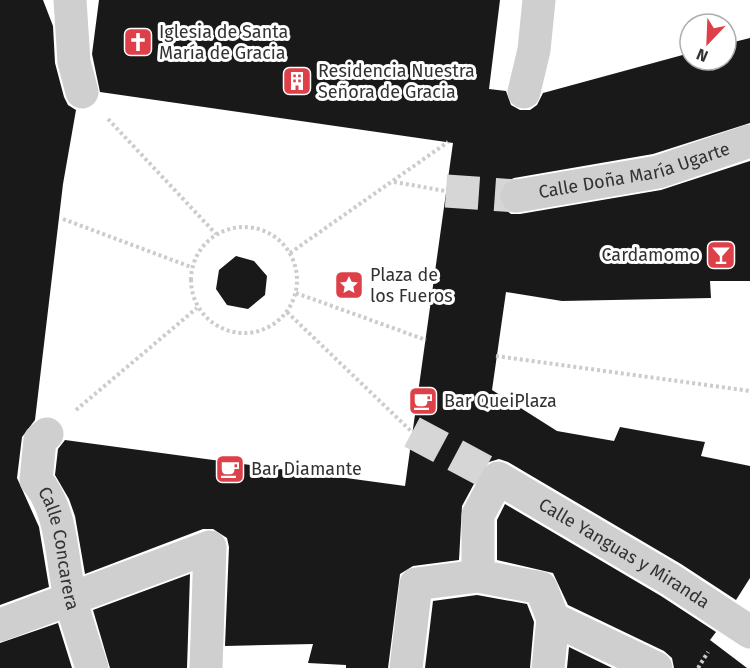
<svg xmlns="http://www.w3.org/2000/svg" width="750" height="668" font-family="'Fira Sans',sans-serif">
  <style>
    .building { fill: #191919 }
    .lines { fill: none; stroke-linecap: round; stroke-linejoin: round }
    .street-tunnel { stroke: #d6d6d6; stroke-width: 33; stroke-dasharray: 33 16; stroke-linecap: butt }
    .path { stroke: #ccc; stroke-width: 4; stroke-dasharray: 3 3; stroke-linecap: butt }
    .street { stroke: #cfcfcf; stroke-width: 33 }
    .labels { text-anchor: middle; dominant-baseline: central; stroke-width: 6; stroke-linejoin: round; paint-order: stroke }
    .poi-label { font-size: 18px; fill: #323232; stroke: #fff; text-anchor: start }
    .street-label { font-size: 18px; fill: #323232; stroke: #fff }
  </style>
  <rect width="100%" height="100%" fill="#fff"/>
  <path class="building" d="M0 0H43L53 26 55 63 64 97 68 105 76 110 63 184 35 420 22 437 17 478 39 527 49 587 0 605Z
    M99 0H500L489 89 506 91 511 105 520 110H530L537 105 543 93 690 53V60H726V44L750 38V123L653 154 514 178 505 182 499 190 498 199 503 208 511 214H520L661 190 750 161V281H710L711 298 562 301 506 292 492 390 557 431 614 441 620 427 686 439 705 442 701 456 750 466V578L736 600 681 564 508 462 499 459 489 462 482 469 462 506 459 560 413 566 400 574 388 668H346V665L308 663 313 644 225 646 229 547 227 538 213 529H203L85 574 75 516 69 499 55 475 58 449 65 440 405 486 453 143 100 92 92 54Z
    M236 256 254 261 267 276 265 295 248 309 227 305 216 289 219 270Z
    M505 504 661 596 716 632 710 640 747 668H674L672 658 664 651 568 605 553 573 497 560V520Z
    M190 574 187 668H110L93 610Z
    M477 595 527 604 534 622 530 668H425L433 601Z
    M58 623 72 668H0V643Z
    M569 647 612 668H567Z"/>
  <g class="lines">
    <path class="street-tunnel" d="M446 191 517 196
      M412 432 498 478"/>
    <path class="path" d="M108 119 216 234
      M394 182 446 191
      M63 219 191 267
      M191 280a53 53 0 1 1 106 0a53 53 0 1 1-106 0Z
      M290 253 448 142
      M296 293 426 340
      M287 312 412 432
      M496 356 750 391
      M76 410 197 308
      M698 668 708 652"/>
    <g class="street">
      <path d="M70 0 74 62 82 92"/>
      <path d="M524 92 534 50 539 0"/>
      <path id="s1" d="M517 196 658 172 750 141"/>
      <path id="s2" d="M47 434 40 440 36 480C64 511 61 563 71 601 77 623 85 646 92 668"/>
      <path id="s3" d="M478 576V515L498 478 671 580 750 632"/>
      <path d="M0 625 210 547 206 668"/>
      <path d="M406 668 416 584 478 576 541 588 553 619 656 668"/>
      <path d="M548 668 553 619"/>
    </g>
  </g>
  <defs>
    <g id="church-square" transform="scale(1.5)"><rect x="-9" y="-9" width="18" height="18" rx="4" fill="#dd4049" stroke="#fff"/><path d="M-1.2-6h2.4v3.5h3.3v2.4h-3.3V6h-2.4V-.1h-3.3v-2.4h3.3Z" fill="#fff"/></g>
    <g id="building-square" transform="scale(1.5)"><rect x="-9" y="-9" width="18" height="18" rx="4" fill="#dd4049" stroke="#fff"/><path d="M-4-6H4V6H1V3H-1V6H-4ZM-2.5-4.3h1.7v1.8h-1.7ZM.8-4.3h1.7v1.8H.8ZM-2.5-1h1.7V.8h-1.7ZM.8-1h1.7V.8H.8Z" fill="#fff"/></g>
    <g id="bar-square" transform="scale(1.5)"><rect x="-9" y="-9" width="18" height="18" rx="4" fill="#dd4049" stroke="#fff"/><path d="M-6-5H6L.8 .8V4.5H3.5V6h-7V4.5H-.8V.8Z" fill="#fff"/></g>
    <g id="sight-square" transform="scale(1.5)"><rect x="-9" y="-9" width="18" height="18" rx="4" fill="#dd4049" stroke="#fff"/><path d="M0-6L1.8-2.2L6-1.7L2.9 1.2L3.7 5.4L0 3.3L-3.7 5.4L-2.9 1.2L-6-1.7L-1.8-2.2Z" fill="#fff"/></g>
    <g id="cafe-square" transform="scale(1.5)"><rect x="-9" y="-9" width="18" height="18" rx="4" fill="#dd4049" stroke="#fff"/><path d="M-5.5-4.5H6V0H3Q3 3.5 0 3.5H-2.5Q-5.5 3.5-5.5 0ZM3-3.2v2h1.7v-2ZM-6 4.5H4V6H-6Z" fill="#fff"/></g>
  </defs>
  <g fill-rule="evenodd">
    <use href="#church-square" x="138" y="42"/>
    <use href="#building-square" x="297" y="81"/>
    <use href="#bar-square" x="721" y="255"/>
    <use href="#sight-square" x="349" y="285"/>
    <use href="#cafe-square" x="423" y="401"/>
    <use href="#cafe-square" x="230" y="469"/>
  </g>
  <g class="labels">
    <g class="poi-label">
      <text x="159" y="32">Iglesia de Santa<tspan x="159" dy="21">María de Gracia</tspan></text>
      <text x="318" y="71">Residencia Nuestra<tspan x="318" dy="21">Señora de Gracia</tspan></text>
      <text x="700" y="255" text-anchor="end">Cardamomo</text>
      <text x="370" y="275">Plaza de<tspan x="370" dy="21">los Fueros</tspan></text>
      <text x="444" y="401">Bar QueiPlaza</text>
      <text x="251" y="469">Bar Diamante</text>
    </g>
    <g class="street-label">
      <text stroke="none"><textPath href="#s1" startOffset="120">Calle Doña María Ugarte</textPath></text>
      <text stroke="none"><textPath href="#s2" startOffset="123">Calle Concarera</textPath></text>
      <text stroke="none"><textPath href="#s3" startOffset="250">Calle Yanguas y Miranda</textPath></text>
    </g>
  </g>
  <g transform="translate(708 42) rotate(203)"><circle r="28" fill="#ffffff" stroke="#adadad" stroke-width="1.5"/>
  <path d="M0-4.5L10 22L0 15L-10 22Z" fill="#dd4049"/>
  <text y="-9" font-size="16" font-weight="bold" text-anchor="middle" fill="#323232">N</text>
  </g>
</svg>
